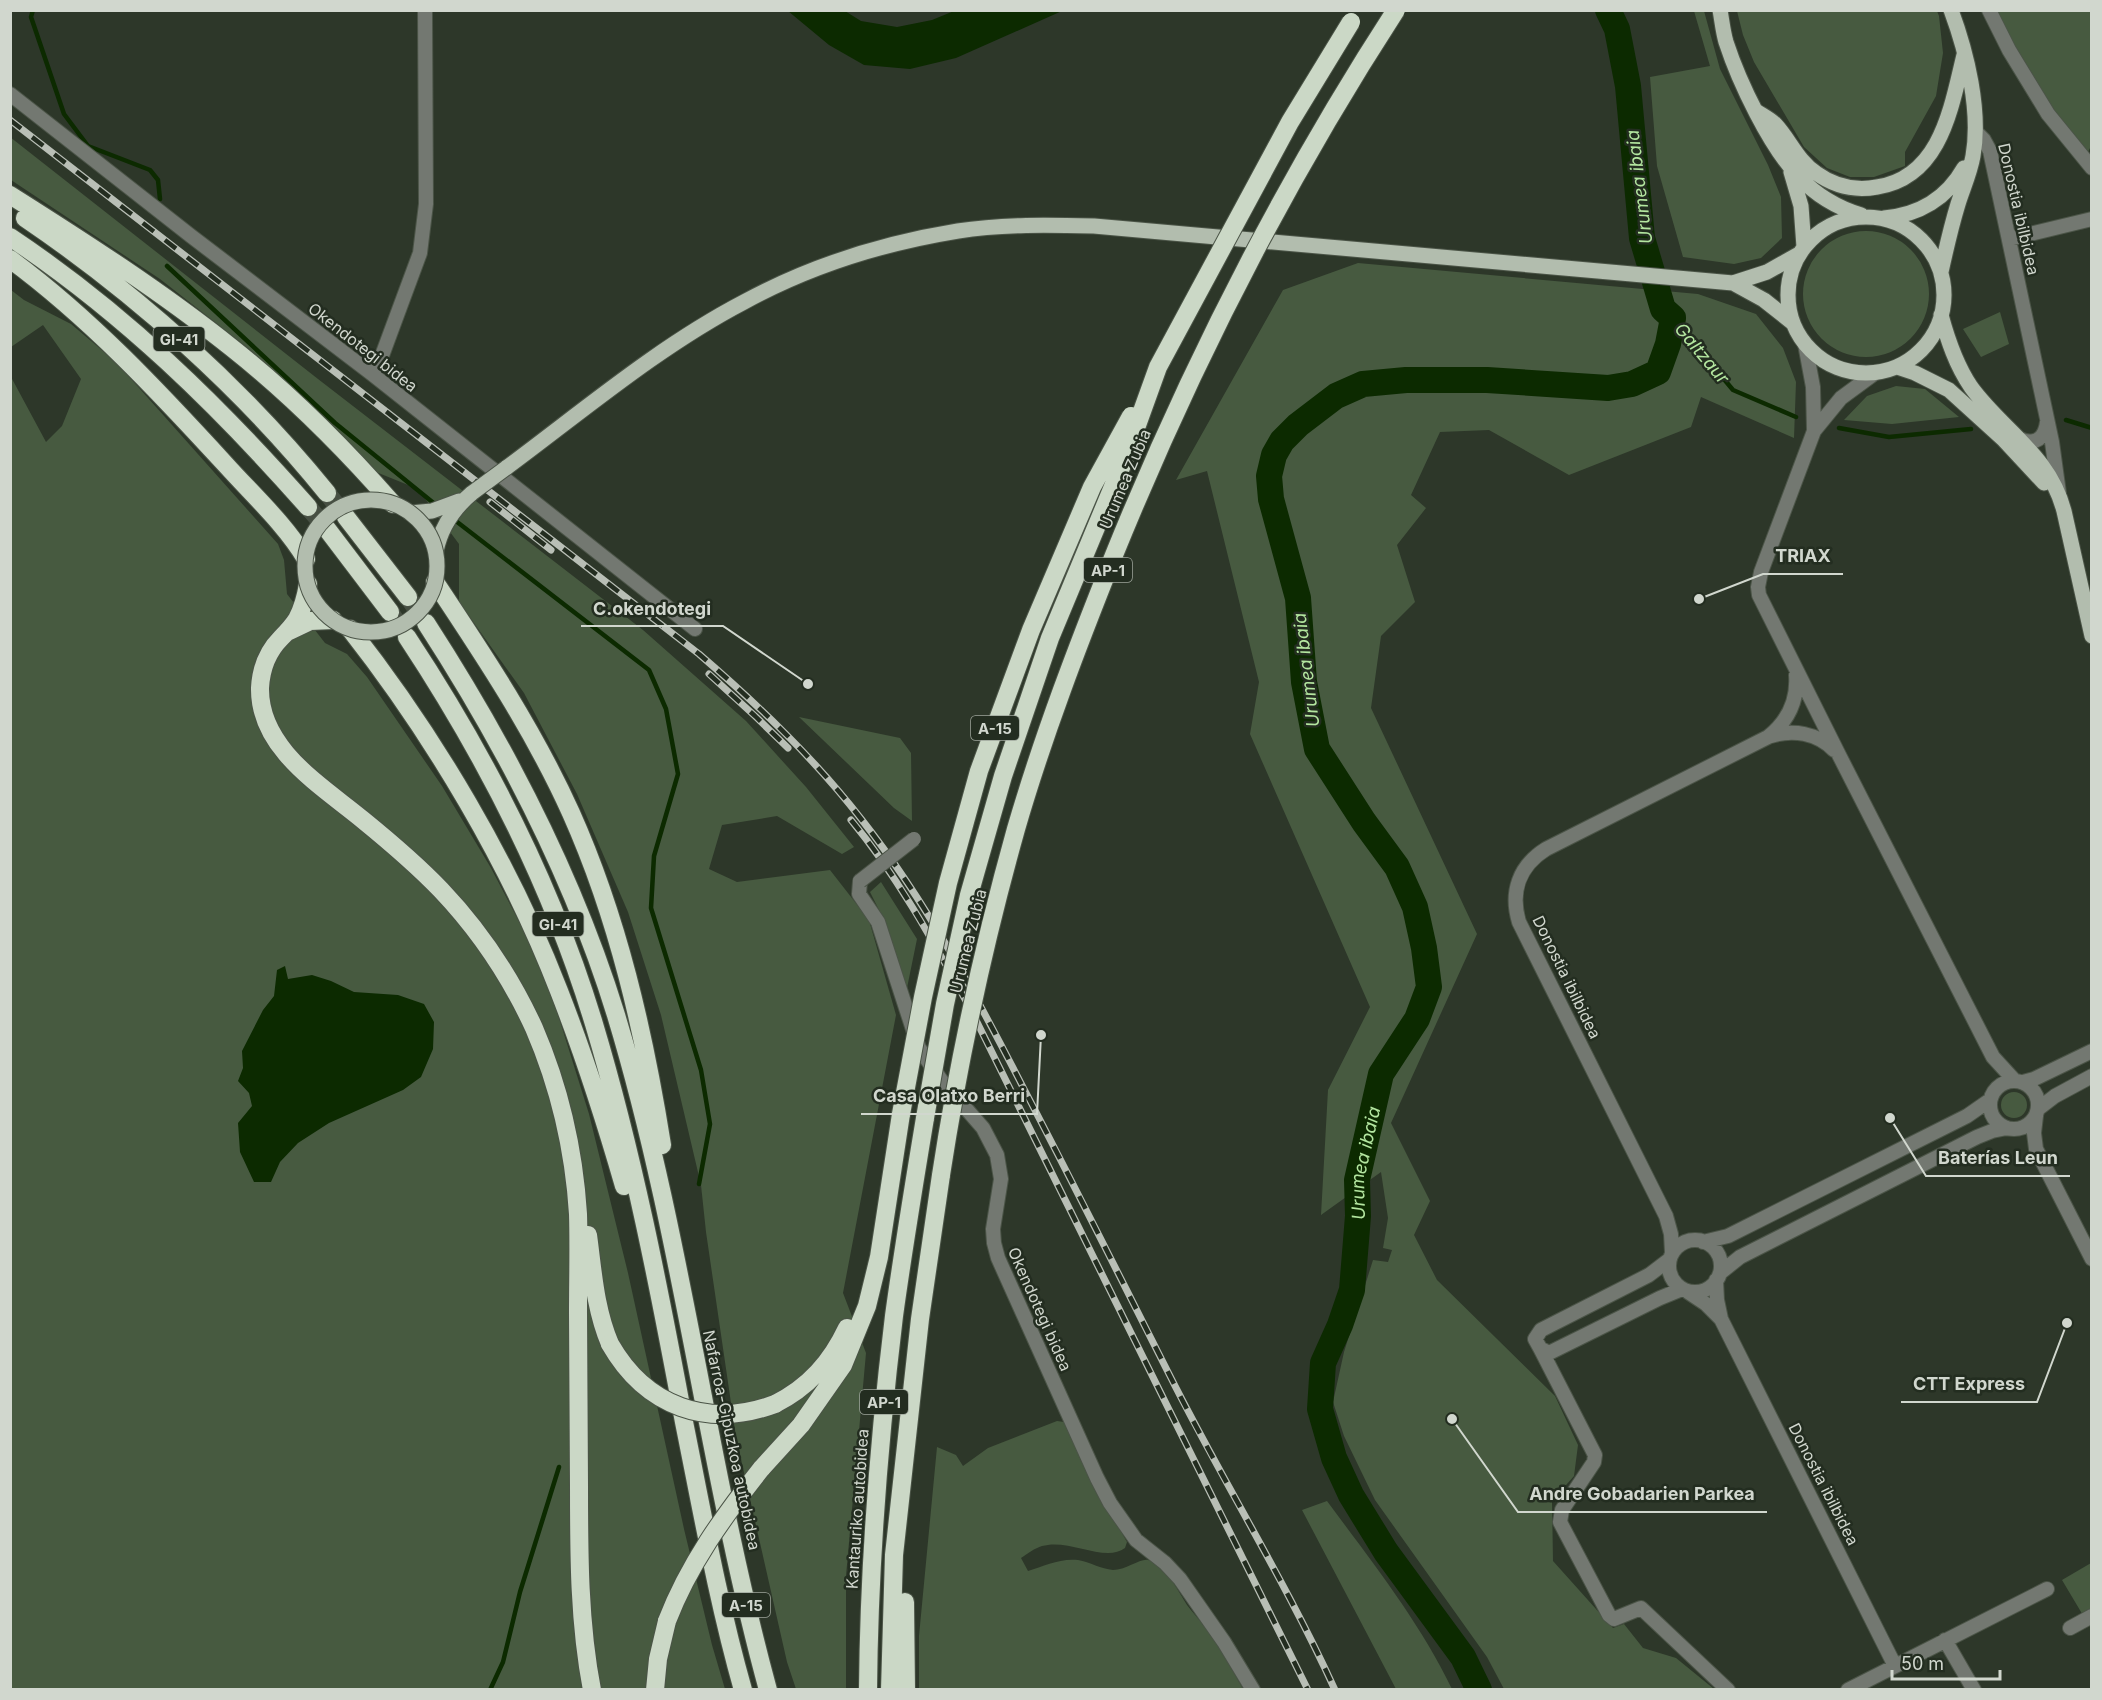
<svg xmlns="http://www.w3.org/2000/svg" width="2102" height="1700" font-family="Inter,sans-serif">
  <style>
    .green { fill: #475a40 }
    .water { fill: #0c2a00 }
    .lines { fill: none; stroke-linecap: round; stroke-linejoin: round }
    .stream { stroke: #0c2a00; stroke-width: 4.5 }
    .river { stroke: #0c2a00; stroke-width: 26 }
    .highway-tunnel { stroke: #464f42; stroke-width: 18; stroke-dasharray: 18 9; stroke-linecap: butt }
    .minor-casing { stroke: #4b5447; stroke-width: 16 }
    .major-casing { stroke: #4b5447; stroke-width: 17 }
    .highway-casing { stroke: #4b5447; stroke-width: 20 }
    .minor { stroke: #737871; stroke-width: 14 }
    .major { stroke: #b2bdae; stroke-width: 15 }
    .highway { stroke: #cbd8c6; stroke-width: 18 }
    .rail-casing { stroke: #b9bfb6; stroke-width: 7 }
    .rail { stroke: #232d20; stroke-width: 4.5; stroke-dasharray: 14; stroke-linecap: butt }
    .minor-bridge-casing { stroke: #4b5447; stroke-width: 16; stroke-linecap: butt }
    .major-bridge-casing { stroke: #4b5447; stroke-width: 17; stroke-linecap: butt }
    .highway-bridge-casing { stroke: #4b5447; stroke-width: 20; stroke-linecap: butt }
    .minor-bridge { stroke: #737871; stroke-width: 14 }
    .major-bridge { stroke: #b2bdae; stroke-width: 15 }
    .highway-bridge { stroke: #cbd8c6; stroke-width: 18 }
    .labels { text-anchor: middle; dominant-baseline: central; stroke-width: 5; stroke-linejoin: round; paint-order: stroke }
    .shield { fill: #232d20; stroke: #9da49a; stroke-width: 1.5 }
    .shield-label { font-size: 15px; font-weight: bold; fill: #d1d7ce }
    .street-label { font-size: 16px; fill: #d1d7ce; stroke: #232d20 }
    .water-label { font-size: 18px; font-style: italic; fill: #b4e7a0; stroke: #232d20 }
    .leader { fill: none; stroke: #d1d7ce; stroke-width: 2 }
    .callout-dot { fill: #d1d7ce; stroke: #232d20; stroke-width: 2 }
    .callout-label { font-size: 18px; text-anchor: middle; font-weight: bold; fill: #d1d7ce; stroke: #232d20; stroke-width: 5; stroke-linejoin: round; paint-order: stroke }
  </style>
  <rect width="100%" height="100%" fill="#2d3729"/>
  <path class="green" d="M1694 11H1704L1720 69 1768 165 1781 197 1782 238 1761 258 1734 264 1683 257 1657 166 1650 77 1710 66Z
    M1737 11H1937L1939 16 1943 53 1936 96 1905 152V166L1874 177H1850L1827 168 1804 147 1754 62 1743 35Z
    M1993 11H2091L2092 144 2087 154 2037 92Z
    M10 137 318 379 643 630 746 721 806 787 854 847 842 854 777 816 722 825 709 869 737 882 830 870 869 920 896 1015 843 1293 866 1353 846 1576V1689H796L787 1662 736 1437 706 1232 701 1185 661 1015 628 912 577 794 524 693 459 602V544L418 489 376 472 327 419 249 349 160 279 11 180Z
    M1803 294a63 63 0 1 1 126 0a63 63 0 1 1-126 0Z
    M1358 263 1698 294 1756 314 1783 348 1796 382 1794 438 1701 397 1691 427 1569 475 1489 430 1440 432 1411 495 1426 508 1397 545 1415 602 1381 636 1371 708 1477 934 1391 1123 1430 1201 1414 1235 1437 1280 1555 1396 1578 1445 1574 1476 1552 1501 1553 1561 1613 1628 1624 1624 1643 1648 1676 1658 1714 1689H1504L1487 1657 1375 1500 1344 1436 1333 1402 1344 1352 1373 1260 1388 1262 1392 1250 1383 1248 1388 1218 1381 1172 1321 1215 1328 1090 1370 1007 1250 734 1259 682 1207 471 1176 480 1283 290Z
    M11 290 24 300 71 324 116 362 278 544 284 560 287 594 325 643 347 654 367 677 442 786 491 868 523 929 549 986 589 1114 628 1273 684 1529 712 1645 725 1689H11V377L46 442 62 426 81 379 43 325 11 347Z
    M2000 312 2009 344 1981 357 1963 329Z
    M1896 386 1925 389 1959 417 1892 424 1844 420 1867 396Z
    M799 717 900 738 911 753 912 821 894 808Z
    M881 882 917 939 907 988 886 924 870 892Z
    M2001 1105a13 13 0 1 1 26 0a13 13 0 1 1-26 0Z
    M1057 1421 1064 1422 1068 1427 1087 1471 1127 1542 1125 1548C1105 1563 1069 1538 1042 1546 1035 1548 1027 1554 1021 1558L1028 1571C1044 1566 1060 1558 1078 1560 1090 1562 1101 1569 1113 1570 1126 1570 1141 1558 1148 1560 1165 1564 1178 1591 1187 1605 1192 1612 1199 1619 1204 1626 1219 1646 1231 1668 1243 1689L919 1690V1636L937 1447 956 1455 963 1466 988 1448Z
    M1327 1501C1372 1562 1419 1621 1452 1689H1396L1302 1510Z
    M2091 1563V1620L2087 1622 2062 1580Z"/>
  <path class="water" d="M788 11H845L861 21 897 27 932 20 954 11H1062L956 58 910 69 864 65 829 45Z
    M285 966 288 979 312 975 331 981 354 992 398 995 424 1004 434 1022 433 1049 421 1077 403 1090 329 1123 298 1143 280 1162 271 1182H254L240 1152 238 1123 252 1106 249 1093 238 1081 243 1068 242 1051 263 1010 274 996 277 970Z"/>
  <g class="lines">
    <path class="stream" d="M33 10 31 17 64 114 88 146 150 170 158 180 160 199
      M167 266 335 423 436 505
      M1673 318 1733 390 1796 417
      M2066 420 2092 428
      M1839 428 1889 437 1971 429
      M452 518 649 670 666 709 678 774 654 856 651 908 701 1070 710 1124 699 1184
      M490 1690 503 1662 520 1592 559 1467"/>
    <path class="river" id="s1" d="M1479 1690 1463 1657 1386 1552 1351 1495 1334 1458 1320 1409 1323 1363 1340 1325 1352 1290 1358 1216 1357 1180 1381 1074 1417 1019 1429 987 1424 948 1415 907 1397 867 1364 822 1317 749 1304 682 1298 598 1271 499 1269 476 1274 455 1282 441 1298 425 1336 396 1363 384 1406 380H1487L1608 388 1632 384 1658 372 1668 344 1673 318 1663 309 1642 238 1628 86 1617 29 1608 10"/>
    <path class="highway-tunnel" d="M327 493 346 517
      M308 507 327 529
      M408 597 426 623
      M390 612 407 637"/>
    <g class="minor-casing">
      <path id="minor" d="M1989 10 2009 50 2048 114 2092 168
        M10 94 191 236 372 374 695 629
        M1976 132 1984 140 1990 151 2052 442 2059 493
        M2009 239 2092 219
        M1805 344 1813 387 1814 431
        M1875 373 1841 398 1814 431 1761 572 1758 587 1759 595 1838 753 1993 1057 2015 1081
        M372 374 380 361 420 253 426 204 425 10
        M2020 439C2035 446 2045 438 2047 422
        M1771 736C1793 729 1817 733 1834 750
        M860 881 859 894 878 922 919 1048 941 1080 983 1128 997 1155 1001 1179 993 1229 994 1243 998 1258 1097 1478 1110 1503 1136 1540 1165 1563 1180 1579 1224 1642 1253 1690
        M1990 1105a24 24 0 1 1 48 0a24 24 0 1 1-48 0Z
        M2023 1082 2034 1079 2092 1051
        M2038 1109 2055 1096 2092 1076
        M2036 1116 2034 1133 2036 1149 2092 1259
        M1669 1266a26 26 0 1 1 52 0a26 26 0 1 1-52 0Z
        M1703 1242 1728 1236 1967 1116 1990 1100
        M1672 1253 1671 1234 1666 1216 1519 922C1510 892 1519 866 1546 849L1768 737C1788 721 1798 701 1796 675
        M1670 1259 1649 1275 1541 1330 1535 1339 1540 1348 1549 1353 1660 1298 1682 1289
        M1720 1273 1740 1257 1977 1137 1992 1131 2007 1128
        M1716 1280 1717 1300 1721 1319 1895 1666
        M1688 1292 1706 1304 1721 1319
        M1540 1348 1595 1455 1594 1462 1562 1510 1560 1522 1609 1615 1614 1619 1641 1608 1728 1690
        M2070 1628 2092 1616
        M1945 1640 1974 1690
        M1848 1690 2047 1589"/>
    </g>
    <g class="major-casing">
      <path id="major" d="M1720 10C1722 21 1723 32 1726 42 1739 82 1770 147 1799 177 1816 195 1838 208 1861 215
        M1756 111C1762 115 1770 119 1775 124 1790 140 1797 160 1816 173 1834 186 1855 191 1877 187 1941 177 1951 108 1964 55
        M1791 172 1801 206 1804 247
        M1788 295a78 78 0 1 1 156 0a78 78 0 1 1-156 0Z
        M1884 218C1919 215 1947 198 1964 168
        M1941 272C1946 249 1951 227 1958 204 1963 188 1970 173 1973 156 1981 111 1967 53 1951 10
        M1733 283 1764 300 1793 323
        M1941 315C1948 341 1956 365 1971 387 2003 431 2049 454 2064 511L2092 636
        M1897 367 1915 373 1949 390 2003 439 2044 483
        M506 468C583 411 658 347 744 302 810 266 884 243 958 231 1003 224 1049 225 1094 226L1733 283 1767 272 1799 254
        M410 513 432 511 459 501
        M436 551C441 527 453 509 472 493"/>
    </g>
    <g class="highway-casing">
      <path id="highway" d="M10 195C86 243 162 292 232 348 290 394 344 448 393 504
        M25 218C137 294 242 388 327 493
        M10 237C124 313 218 405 308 507
        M10 259C90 318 159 392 226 465 253 495 285 524 306 559
        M346 517 408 597
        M327 529 390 612
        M435 582C485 657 534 731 571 813 618 918 644 1032 662 1145
        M308 584C306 596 303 608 297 619 292 627 287 632 281 638 268 651 261 669 260 688 259 749 322 786 363 820 390 842 417 865 441 890 479 930 511 978 534 1028 559 1086 574 1150 578 1214 579 1247 578 1280 578 1313 578 1371 579 1428 579 1486 579 1554 579 1623 592 1690
        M426 623C505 745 573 875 616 1015 683 1236 707 1467 768 1690
        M350 629C434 736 510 864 559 991 584 1055 605 1120 624 1186
        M289 631 310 621 333 620
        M407 637C485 755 553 888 594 1024 633 1154 659 1288 684 1422 702 1511 718 1602 743 1690
        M588 1235C593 1272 595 1309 610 1344
        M775 1404C809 1387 831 1362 847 1328
        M761 1469 801 1425 843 1365 867 1306 879 1257 901 1114
        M905 1602 906 1690
        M655 1690 658 1659 667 1621
        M868 1690C869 1565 879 1440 894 1316 903 1250 914 1184 925 1118
        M890 1690 894 1555 920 1319 941 1175"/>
    </g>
    <use href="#minor" class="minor"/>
    <use href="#major" class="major"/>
    <use href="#highway" class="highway"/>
    <g class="rail-casing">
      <path id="rail" d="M10 120 699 654C758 705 814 758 862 820 928 904 975 994 1024 1089 1073 1183 1121 1279 1169 1374 1222 1480 1286 1582 1335 1690
        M490 502 551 550
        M709 674 755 716 788 748
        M851 820C899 878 935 945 971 1010L1308 1690"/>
    </g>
    <use href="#rail" class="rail"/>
    <g class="minor-bridge-casing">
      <path id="minor-bridge" d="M860 881 914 839"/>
    </g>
    <g class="major-bridge-casing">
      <path id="major-bridge" d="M472 493 506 468
        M305 566a66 66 0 1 1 132 0a66 66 0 1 1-132 0Z"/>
    </g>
    <g class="highway-bridge-casing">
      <path id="highway-bridge" d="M901 1114 923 997 948 883 979 771 1031 630 1092 487 1131 416
        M925 1118 945 1004 969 895 1003 776 1050 638 1127 453 1158 367 1290 122 1351 22
        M941 1175C959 1058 984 943 1016 829 1043 736 1078 645 1114 555 1192 363 1283 184 1396 10
        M610 1344C646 1407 708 1429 775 1404
        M667 1621C689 1564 723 1517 761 1469"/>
    </g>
    <use href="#minor-bridge" class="minor-bridge"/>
    <use href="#major-bridge" class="major-bridge"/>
    <use href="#highway-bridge" class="highway-bridge"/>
  </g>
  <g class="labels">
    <g class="shield">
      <rect x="153.5" y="327" width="51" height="24" rx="4.5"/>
      <rect x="1084" y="558" width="48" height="24" rx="4.5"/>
      <rect x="971" y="716" width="48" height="24" rx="4.5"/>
      <rect x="532.5" y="912" width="51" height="24" rx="4.5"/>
      <rect x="860" y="1390" width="48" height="24" rx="4.5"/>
      <rect x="722" y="1593" width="48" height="24" rx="4.5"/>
    </g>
    <g class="shield-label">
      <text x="179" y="339">GI-41</text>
      <text x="1108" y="570">AP-1</text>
      <text x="995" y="728">A-15</text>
      <text x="558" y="924">GI-41</text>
      <text x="884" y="1402">AP-1</text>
      <text x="746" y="1605">A-15</text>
    </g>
    <g class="street-label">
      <text transform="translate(2019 209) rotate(77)">Donostia ibilbidea</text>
      <text transform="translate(363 347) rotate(38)">Okendotegi bidea</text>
      <text transform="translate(1125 479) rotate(-67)">Urumea Zubia</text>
      <text transform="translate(968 941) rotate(-76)">Urumea Zubia</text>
      <text transform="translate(1567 977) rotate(64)">Donostia ibilbidea</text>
      <text transform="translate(1040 1309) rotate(66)">Okendotegi bidea</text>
      <text transform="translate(732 1440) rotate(78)">Nafarroa-Gipuzkoa autobidea</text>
      <text transform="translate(1824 1484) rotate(63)">Donostia ibilbidea</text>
      <text transform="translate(857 1509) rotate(-86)">Kantauriko autobidea</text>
    </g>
    <g class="water-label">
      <text transform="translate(1639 187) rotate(-97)">Urumea ibaia</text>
      <text transform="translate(1702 353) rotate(50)">Galtzaur</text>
      <text transform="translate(1306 670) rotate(-97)">Urumea ibaia</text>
      <text stroke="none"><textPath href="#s1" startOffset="578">Urumea ibaia</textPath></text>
    </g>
  </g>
  <path class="leader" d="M1699 599L1763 574H1843M808 684L723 626H581M1041 1035L1037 1114H861M1890 1118L1926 1176H2070M2067 1323L2037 1402H1901M1452 1419L1518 1512H1767"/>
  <g class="callout-dot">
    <circle cx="1699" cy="599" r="6"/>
    <circle cx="808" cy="684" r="6"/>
    <circle cx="1041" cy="1035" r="6"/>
    <circle cx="1890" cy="1118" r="6"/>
    <circle cx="2067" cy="1323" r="6"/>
    <circle cx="1452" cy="1419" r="6"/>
  </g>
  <g class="callout-label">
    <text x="1803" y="562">TRIAX</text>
    <text x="652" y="615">C.okendotegi</text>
    <text x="949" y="1102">Casa Olatxo Berri</text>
    <text x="1998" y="1164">Baterías Leun</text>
    <text x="1969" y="1390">CTT Express</text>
    <text x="1642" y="1500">Andre Gobadarien Parkea</text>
  </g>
  <rect width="2102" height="1700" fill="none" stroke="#d1d7ce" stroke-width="24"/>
  <path d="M1892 1670v9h108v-9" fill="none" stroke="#d1d7ce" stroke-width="3"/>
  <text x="1901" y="1670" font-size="18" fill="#d1d7ce" stroke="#232d20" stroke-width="4.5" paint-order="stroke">50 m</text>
</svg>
